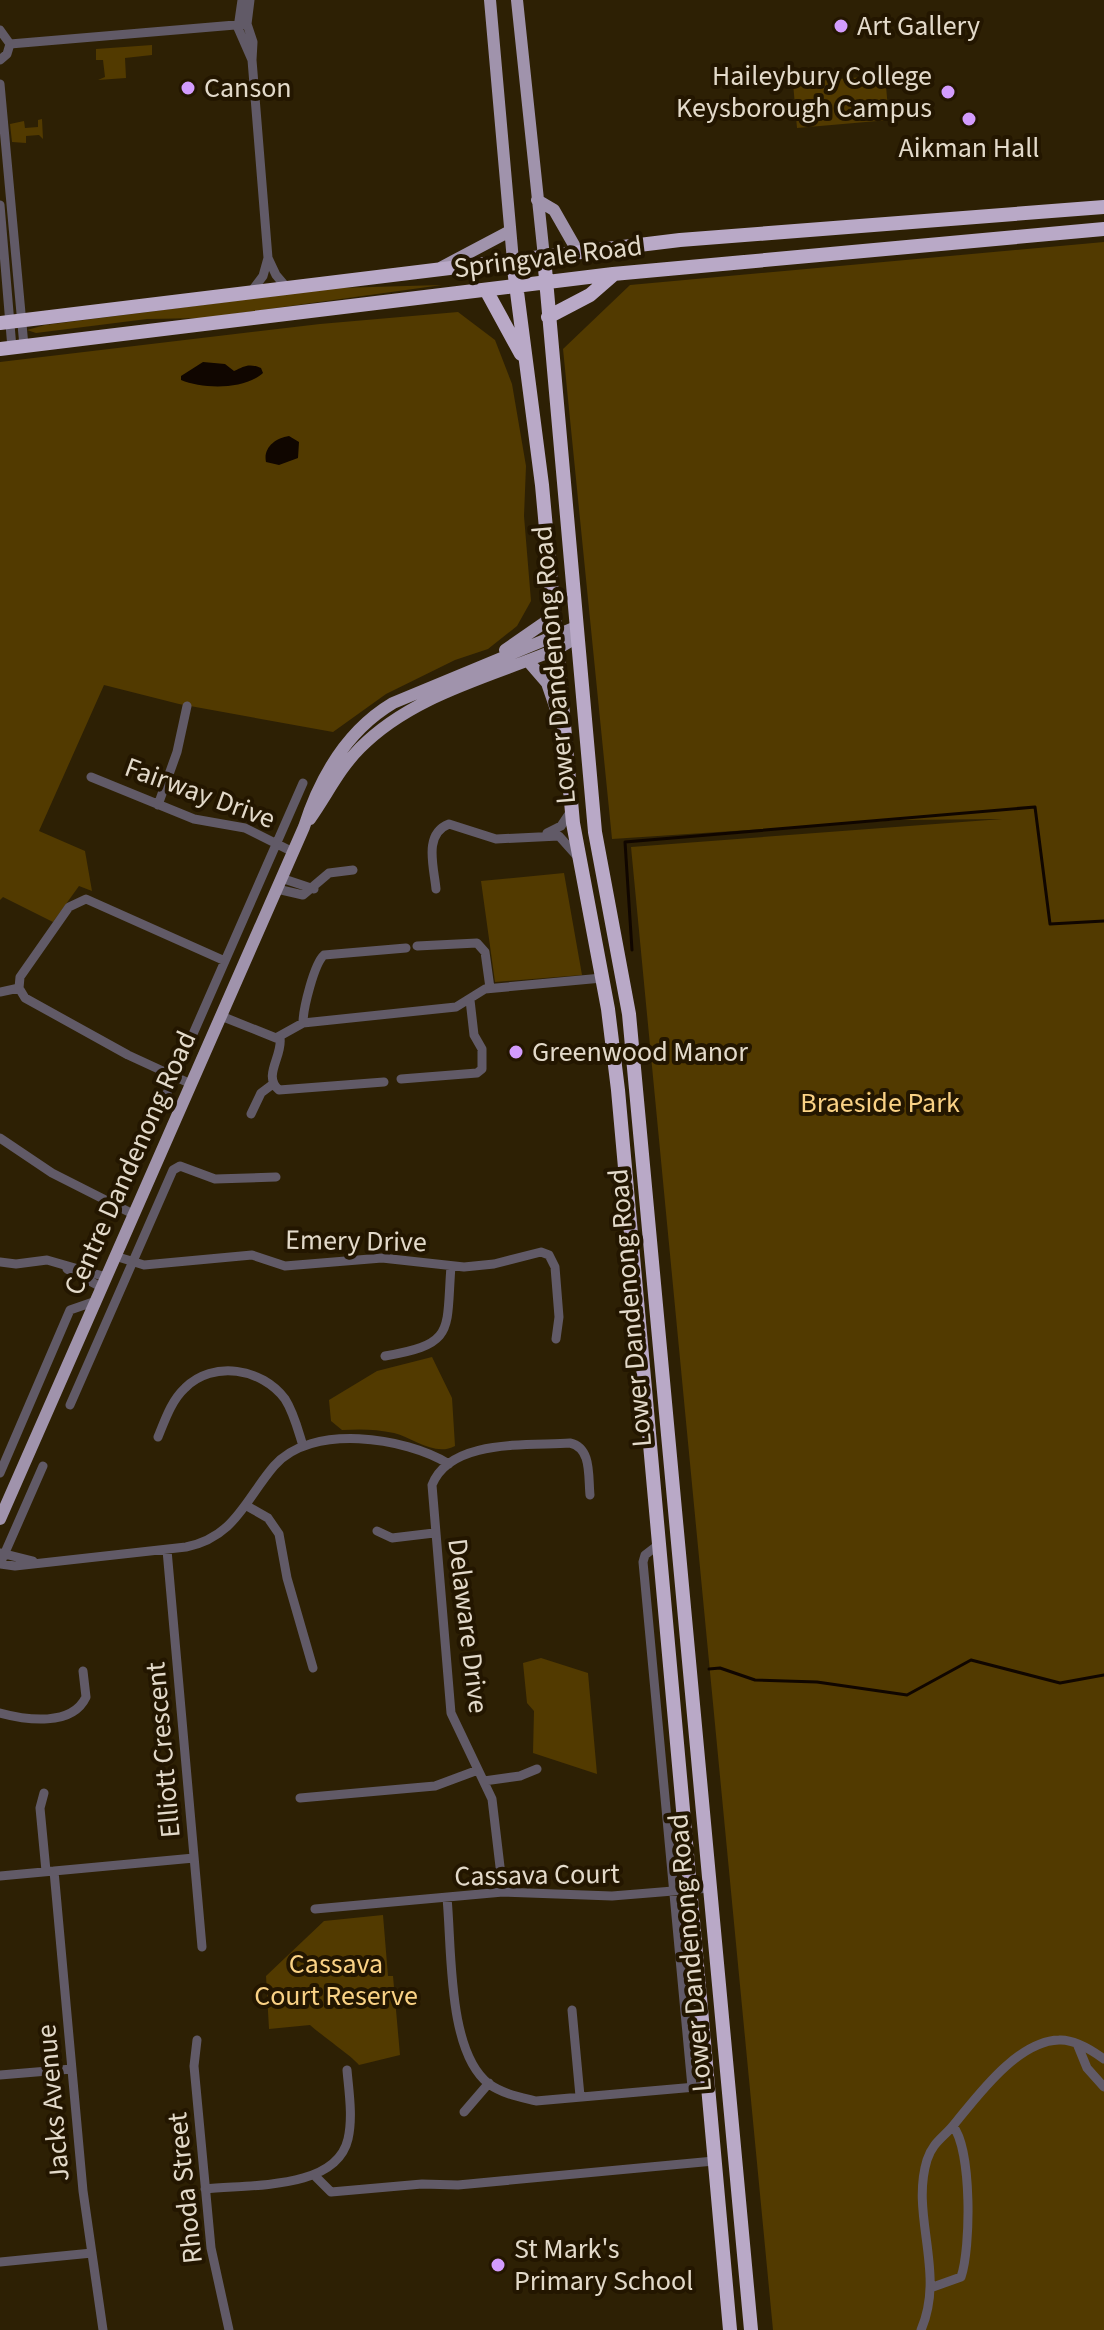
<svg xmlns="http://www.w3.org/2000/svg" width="1104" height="2330" font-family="'Source Sans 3',sans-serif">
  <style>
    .green { fill: #523a00 }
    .water { fill: #100600 }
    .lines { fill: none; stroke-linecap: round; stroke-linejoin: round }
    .stream { stroke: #100600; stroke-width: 3 }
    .minor { stroke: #615a67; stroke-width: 9 }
    .major { stroke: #a093ac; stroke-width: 12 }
    .highway { stroke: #b9a9c7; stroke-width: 14 }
    .poi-dot { fill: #d39cfd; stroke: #231600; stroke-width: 3 }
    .labels { text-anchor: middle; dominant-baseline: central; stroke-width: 8; stroke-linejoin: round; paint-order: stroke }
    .poi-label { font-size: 28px; fill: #e3daca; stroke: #231600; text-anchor: start }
    .street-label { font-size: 28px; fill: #e3daca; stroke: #231600 }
    .park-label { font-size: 28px; fill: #fad285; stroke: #231600 }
  </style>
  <rect width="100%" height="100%" fill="#2d2004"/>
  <path class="green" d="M152 45V55L125 58 126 78 98 80 105 77 103 60H96V49Z
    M885 75 889 120 797 128 793 83Z
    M42 119 43 139 39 135 26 136V143L12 142 10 124 24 121 25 128 38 127V120Z
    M1104 242V2330H773L631 847 1002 819 901 820 612 839 563 349 630 285Z
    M442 285 204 318 147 319 36 333 27 330 45 325 337 288Z
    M458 312 495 340 512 384 526 466 524 516 531 601 517 626 488 649 455 660 386 694 333 732 179 704 104 685 39 831 85 851 92 891 79 886 53 922 3 897 0 900V362L320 324Z
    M564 873 582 975 495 982 481 881Z
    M432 1357 452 1398 455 1446C435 1457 414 1438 394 1433 376 1429 360 1429 342 1430L331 1421 329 1400 377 1371Z
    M541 1658 588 1673 597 1774 533 1753 534 1711 527 1703 523 1663Z
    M383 1915 388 1976H393L400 2055 359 2065C352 2056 322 2036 310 2025L269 2029 266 1976 324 1921Z"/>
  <path class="water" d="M203 362 225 364 234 371C245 366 248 363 261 368L263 373C244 390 203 389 181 380V376Z
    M289 436 299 442 298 458 279 465 266 462C263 448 275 438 289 436Z"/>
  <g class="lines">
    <path class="stream" d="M632 950 625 842 1035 807 1050 924 1104 921
      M709 1669 720 1668 755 1680 817 1682 907 1695 971 1660 1060 1683 1104 1675"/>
    <path class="minor" d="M242 0 238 28 252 60
      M250 0 247 24 253 42 252 60 268 258 263 276 251 292
      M0 30 10 44 7 54 0 60
      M10 44 247 24
      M0 84 24 346
      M0 205 12 348
      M268 258 276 275 287 288
      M91 777 194 819 245 828 293 852
      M158 805 177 752 187 706
      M547 833 561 826 571 811
      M281 878 314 889
      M277 889 303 895 329 873 353 870
      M436 889C434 867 423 834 449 824L496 839 559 836 576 855
      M417 946 477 943 485 952 490 988
      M0 992 19 988
      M221 1016 276 1038 303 1023 456 1007 485 989 602 978
      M303 1023C303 1009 314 964 324 955L406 948
      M280 1038C283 1056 262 1076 279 1090L384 1082
      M401 1079 477 1073 482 1069V1049L474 1035 470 1000
      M191 1084 128 1055 25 998 19 988 20 977 69 907 86 899 225 961
      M251 1114 261 1093 273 1084
      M0 1138 52 1173 133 1214
      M118 1205 303 783
      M115 1256 144 1265 252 1255 285 1266 382 1258 464 1267 494 1264 541 1252 549 1255 555 1267 559 1317 556 1339
      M0 1262 16 1264 47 1260 106 1277
      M67 1269 101 1287
      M385 1356C456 1344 446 1331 451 1266
      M70 1405 173 1170 180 1166 215 1179 276 1177
      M158 1437C165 1420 171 1401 185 1388 213 1360 262 1368 285 1399 294 1413 298 1430 303 1446
      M0 1473 70 1310 96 1301
      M247 1506 268 1518 279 1534 287 1578 313 1668
      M377 1531 392 1538 434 1533
      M658 1545 645 1555 643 1562 692 2087
      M167 1550 202 1947
      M1 1553 33 1561
      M0 1564 15 1566 186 1547C235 1537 245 1500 274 1466 311 1423 405 1437 449 1464
      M0 1564 43 1466
      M0 1713C26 1720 72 1727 86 1697L83 1671
      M484 1781 520 1776 537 1769
      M44 1793 40 1808 46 1871
      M300 1798 435 1786 478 1770
      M54 1871 83 2191 103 2330
      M0 1876 194 1858
      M503 1892 492 1799 451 1713 432 1485C450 1438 529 1446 570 1443 592 1448 588 1476 590 1495
      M447 1898C452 1948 447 2052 489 2084 503 2094 520 2097 536 2101L707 2086
      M315 1909 503 1892 612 1896 710 1888
      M572 2010 580 2096
      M197 2040 194 2066 211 2248 229 2330
      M1078 2046 1087 2068 1104 2087
      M0 2075 72 2069
      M464 2112 489 2083
      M315 2176 331 2192 422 2184 458 2185 714 2161
      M205 2189C247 2184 336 2191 348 2139 353 2117 349 2093 347 2070
      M0 2262 92 2253
      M933 2287 961 2277C971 2248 972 2150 953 2126
      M921 2330C946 2272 910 2216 927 2160 933 2141 945 2137 956 2122 979 2094 1018 2041 1059 2040 1074 2039 1093 2051 1104 2059"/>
    <path class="major" d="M490 0 513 261
      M517 0 544 257
      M537 200 554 210 578 252
      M442 267 510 231
      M505 650 554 616
      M528 661 547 683 561 724
      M310 819C327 795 339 769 360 748 412 695 490 677 557 649L577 637
      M0 1519 304 827C320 777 346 731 393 703L576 627"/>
    <path class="highway" d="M544 257 595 832 629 1014 751 2330
      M513 261 542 485 573 823 608 1009 618 1090 730 2330
      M486 290 521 354
      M548 317 590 295 613 275
      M0 323 680 240 1104 207
      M0 349 613 274 1104 229"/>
  </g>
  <g class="poi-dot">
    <circle cx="841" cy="26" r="8"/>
    <circle cx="188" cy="88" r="8"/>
    <circle cx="948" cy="92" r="8"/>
    <circle cx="969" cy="119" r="8"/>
    <circle cx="516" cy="1052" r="8"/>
    <circle cx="498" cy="2265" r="8"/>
  </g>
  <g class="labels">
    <g class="poi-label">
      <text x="857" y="26">Art Gallery</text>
      <text x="932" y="76" text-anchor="end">Haileybury College<tspan x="932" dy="32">Keysborough Campus</tspan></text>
      <text x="204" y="88">Canson</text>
      <text x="969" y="148" text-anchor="middle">Aikman Hall</text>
      <text x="532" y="1052">Greenwood Manor</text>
      <text x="514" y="2249">St Mark's<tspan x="514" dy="32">Primary School</tspan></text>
    </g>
    <g class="street-label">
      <text transform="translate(548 257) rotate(-7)">Springvale Road</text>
      <text transform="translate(554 665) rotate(-95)">Lower Dandenong Road</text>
      <text transform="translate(200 793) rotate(20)">Fairway Drive</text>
      <text transform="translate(130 1163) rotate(-66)">Centre Dandenong Road</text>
      <text transform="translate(356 1241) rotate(1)">Emery Drive</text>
      <text transform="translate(630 1308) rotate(-95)">Lower Dandenong Road</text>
      <text transform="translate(468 1626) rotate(83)">Delaware Drive</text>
      <text transform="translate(163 1750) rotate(-95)">Elliott Crescent</text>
      <text transform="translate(537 1875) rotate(-1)">Cassava Court</text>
      <text transform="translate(690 1953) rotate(-95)">Lower Dandenong Road</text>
      <text transform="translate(53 2103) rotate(-95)">Jacks Avenue</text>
      <text transform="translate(185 2188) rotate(-96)">Rhoda Street</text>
    </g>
    <g class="park-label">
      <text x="880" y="1103">Braeside Park</text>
      <text x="336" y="1964">Cassava<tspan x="336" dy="32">Court Reserve</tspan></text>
    </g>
  </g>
</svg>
